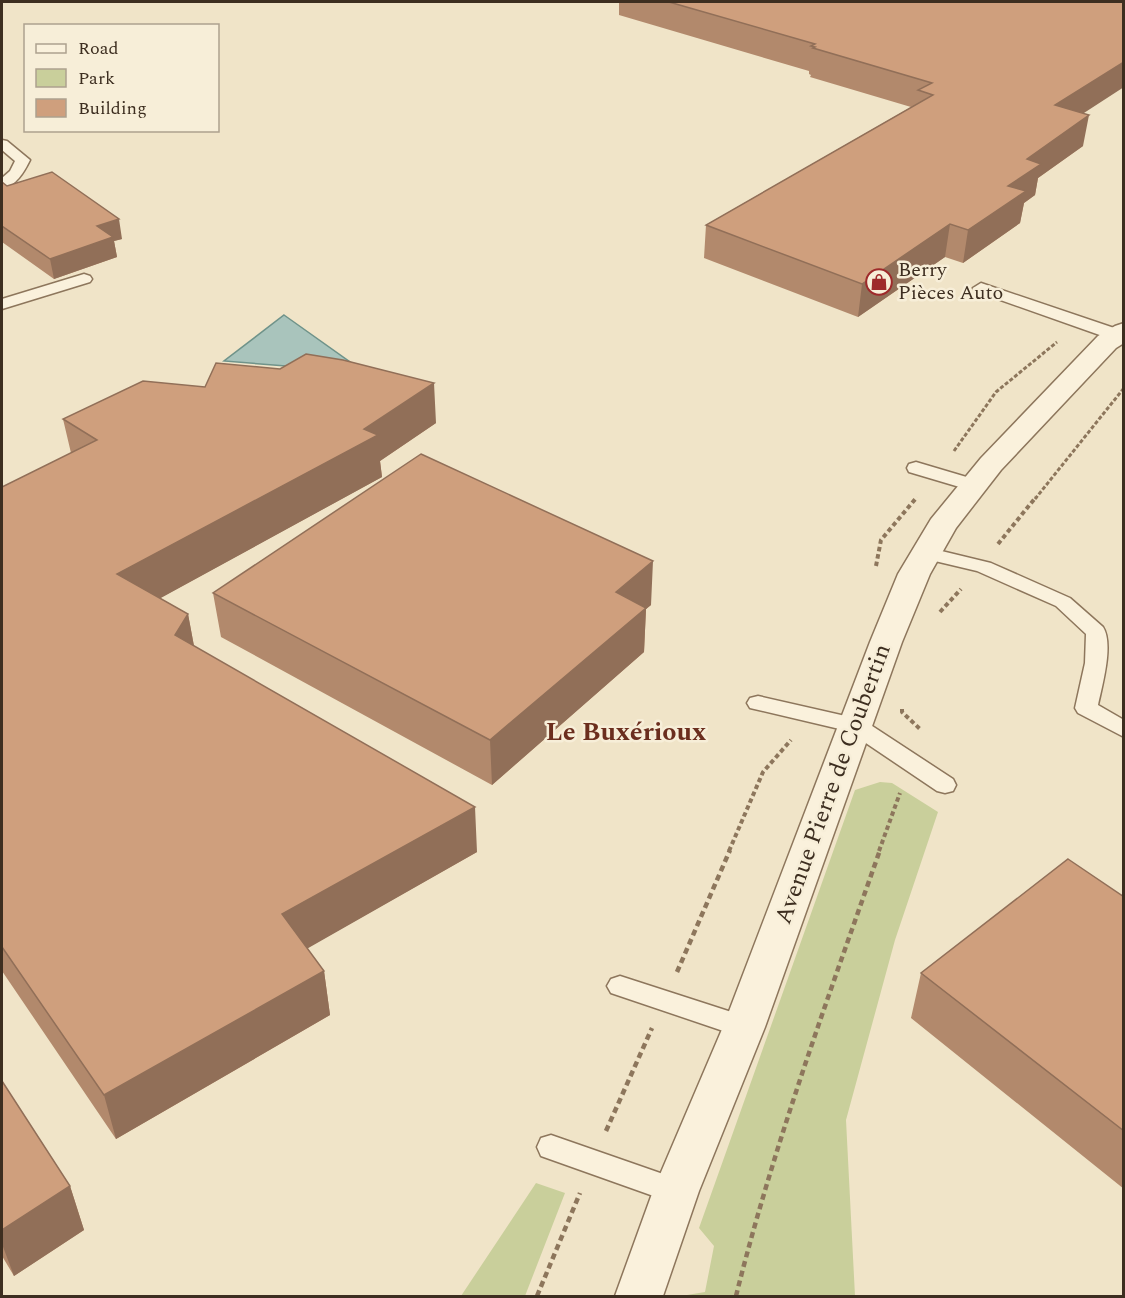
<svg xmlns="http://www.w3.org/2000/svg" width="1125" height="1298" font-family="Spectral,serif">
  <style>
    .green { fill: #c9cf9b }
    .water { fill: #a9c4bc; stroke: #6f938a; stroke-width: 1.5 }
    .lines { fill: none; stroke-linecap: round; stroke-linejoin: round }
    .service-casing { stroke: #8d765c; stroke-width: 3 }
    .tertiary-casing { stroke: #8d765c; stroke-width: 3 }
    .path-far2 { stroke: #8d765c; stroke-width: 3; stroke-dasharray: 4 2; stroke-linecap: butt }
    .path-far1 { stroke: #8d765c; stroke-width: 4; stroke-dasharray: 4.5 3; stroke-linecap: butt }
    .path { stroke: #8d765c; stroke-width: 4.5; stroke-dasharray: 6 4; stroke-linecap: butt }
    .service { fill: #faf1dc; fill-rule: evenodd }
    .tertiary { fill: #faf1dc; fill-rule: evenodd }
    .wall { fill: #b2896c }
    .shaded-wall { fill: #916f58 }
    .building { fill: #cf9f7d; stroke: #916f58; stroke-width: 1.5 }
    .labels { text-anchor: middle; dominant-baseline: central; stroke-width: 5; stroke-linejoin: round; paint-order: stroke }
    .far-poi-label { font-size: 20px; fill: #3d2e20; stroke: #f7eed8; text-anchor: start }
    .street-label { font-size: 24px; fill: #3d2e20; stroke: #f7eed8 }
    .neighbourhood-label { font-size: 26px; font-weight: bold; fill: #6b2e1e; stroke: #f7eed8 }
  </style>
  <rect width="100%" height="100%" fill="#f0e4c8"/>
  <path class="green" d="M880 782 892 783 938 812 895 940 846 1120 855 1296H681L705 1292 714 1246 699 1228 855 790Z
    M536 1183 565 1193 525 1296H461Z"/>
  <path class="water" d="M284 315 350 362 286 366 224 361Z"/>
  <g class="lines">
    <g class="service-casing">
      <path id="service" d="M2 140 7 141 30 160C24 172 16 186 2 189V178L10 171 15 161 2 150Z
        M84 274 90 276 92 279 90 282 2 309V299Z
        M981 283 1123 331 1124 338 1117 340 1111 339 975 291 973 288Z
        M916 462 980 481 982 485 980 489 973 491 909 472 907 468 909 464Z
        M925 547 991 563 1070 598 1103 627C1114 644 1102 686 1098 705L1124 720V737L1078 713 1075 708 1085 663 1086 634 1056 606 977 571 918 557 915 553 918 549Z
        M758 696 863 720 953 779 956 785 953 791 945 793 937 791 848 731 750 708 747 703 750 698Z
        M620 976 753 1019 757 1027 753 1035 744 1038 611 993 607 986 611 979Z
        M551 1135 686 1182 690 1191 686 1200 676 1204 541 1156 537 1147 541 1138Z"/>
    </g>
    <g class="tertiary-casing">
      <path id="tertiary" d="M1124 323V343L1116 348 1001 470 956 528 930 574 902 642 765 1027 699 1191 663 1296H615L653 1191 723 1027 870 642 898 574 931 519 981 458 1098 336 1115 326Z"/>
    </g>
    <path class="path-far2" d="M954 451 996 392 1057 342
      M1035 499 1124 388"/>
    <path class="path-far1" d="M998 544 1036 497
      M876 566 881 540 917 497
      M940 612 961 589
      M902 709V712L920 729
      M729 851 763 772 791 740
      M879 851 900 793"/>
    <path class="path" d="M677 972 730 850
      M606 1131 652 1028
      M537 1296 580 1193
      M736 1296C774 1144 828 998 880 850"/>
    <use href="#service" class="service"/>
    <use href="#tertiary" class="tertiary"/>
  </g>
  <path class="wall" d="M619 2H1124L1083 113V146L1038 178 1035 195 1024 203 1020 223 963 263 945 257 858 317 704 258 706 225 911 107 810 77 811 75 809 74V71L619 15Z
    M2 182 7 186 122 239 114 241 117 257 54 279 2 242Z
    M63 419 436 423 380 461 382 477 160 598 188 614 194 646 477 852 307 948 324 971 330 1015 116 1139 2 971V487L71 453Z
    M213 593 651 605 646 609 644 652 492 785 221 637Z
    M1124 897V1189L911 1018 921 973Z
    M2 1081 70 1186 84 1230 14 1276 2 1256Z"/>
  <path class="shaded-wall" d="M1124 62V87L1050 135 1055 105Z
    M1089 115 1083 146 1038 178 1035 195 1024 203 1020 223 963 263 968 230 1008 186 1027 159Z
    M119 219 122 239 114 241 117 257 54 279 50 259 97 226Z
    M950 224 945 257 858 317 862 284Z
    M434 383 436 423 380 461 382 477 126 617 117 574 364 429Z
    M653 561 651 605 646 609 644 652 492 785 490 740 616 592Z
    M188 614 196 657 175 635Z
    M475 807 477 852 289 959 282 914Z
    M324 971 330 1015 116 1139 104 1095Z
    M70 1186 84 1230 14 1276 2 1244V1230Z"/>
  <path class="building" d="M669 2H1124V62L1055 105 1089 115 1027 159 1041 164 1008 186 1026 191 968 230 950 224 862 284 706 225 933 95 918 90 932 83 813 48 815 47 811 46 815 44Z
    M52 172 119 219 97 226 113 237 50 259 2 226V182L7 186Z
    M306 354 343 360 434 383 364 429 378 435 117 574 188 614 175 635 475 807 282 914 324 971 104 1095 2 947V487L97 440 63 419 143 381 205 387 216 363 280 369Z
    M421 454 653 561 616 592 646 608 490 740 213 593Z
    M1068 859 1124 897V1131L921 973Z
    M2 1081 70 1186 2 1230Z"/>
  <defs>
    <g id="shop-ring" transform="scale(1.35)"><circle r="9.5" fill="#f7eed8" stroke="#9e2a2b" stroke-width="1.5"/><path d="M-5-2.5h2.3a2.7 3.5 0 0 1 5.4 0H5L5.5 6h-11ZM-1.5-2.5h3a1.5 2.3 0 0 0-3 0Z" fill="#9e2a2b"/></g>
  </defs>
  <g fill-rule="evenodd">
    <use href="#shop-ring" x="879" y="282"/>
  </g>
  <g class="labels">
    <g class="far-poi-label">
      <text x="898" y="270">Berry<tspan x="898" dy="23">Pièces Auto</tspan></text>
    </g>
    <g class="street-label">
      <text transform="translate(833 784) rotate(-70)">Avenue Pierre de Coubertin</text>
    </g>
    <g class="neighbourhood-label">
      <text x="626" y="732">Le Buxérioux</text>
    </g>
  </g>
  <rect width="1125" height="1298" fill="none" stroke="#3d2e20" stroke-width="6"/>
  <rect x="24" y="24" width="195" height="108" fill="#f7eed8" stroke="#ada18e" stroke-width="1.5"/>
  <rect x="36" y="44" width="30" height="9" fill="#faf1dc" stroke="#ada18e" stroke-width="1.5"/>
  <text x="78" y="54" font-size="18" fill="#3d2e20">Road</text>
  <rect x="36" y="69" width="30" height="18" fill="#c9cf9b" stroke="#ada18e" stroke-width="1.5"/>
  <text x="78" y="84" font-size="18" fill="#3d2e20">Park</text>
  <rect x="36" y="99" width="30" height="18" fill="#cf9f7d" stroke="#ada18e" stroke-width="1.5"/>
  <text x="78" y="114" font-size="18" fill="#3d2e20">Building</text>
</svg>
